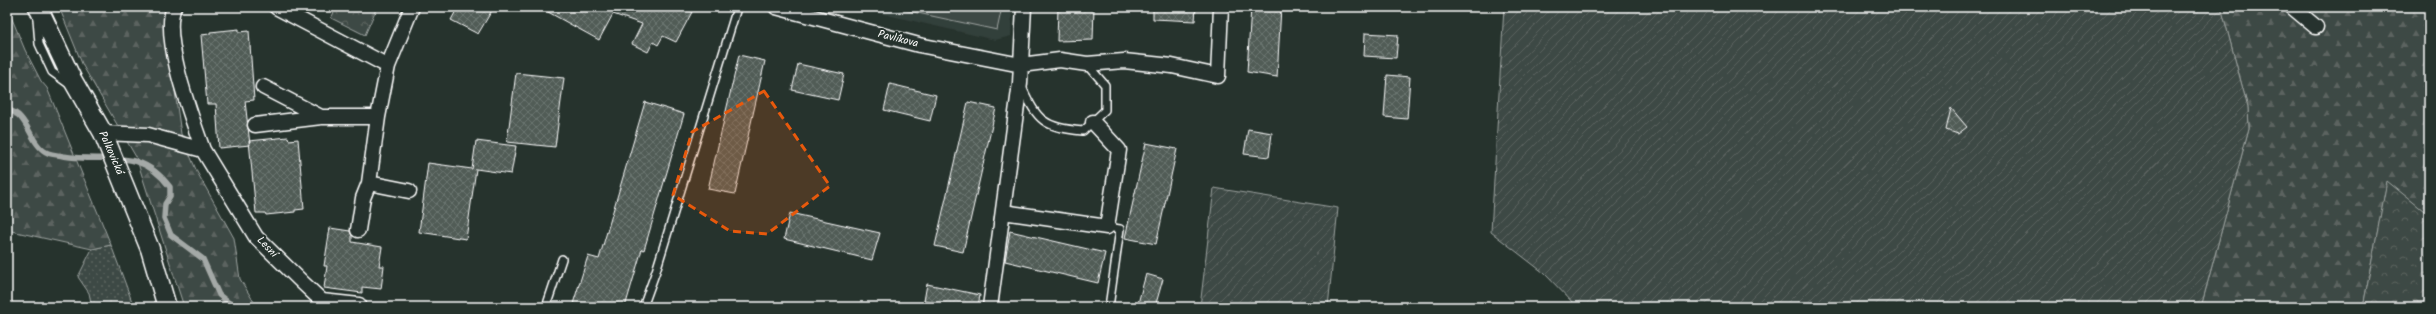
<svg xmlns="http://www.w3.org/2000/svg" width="2436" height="314" font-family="Kalam,sans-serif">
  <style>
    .built { fill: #333f3a }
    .grass { fill: url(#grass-dots); stroke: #9ea4a2 }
    .forest { fill: url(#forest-firs); stroke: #9ea4a2 }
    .park { fill: url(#park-crowns); stroke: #9ea4a2 }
    .garden { fill: url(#garden-furrows); stroke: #9ea4a2 }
    .pitch { fill: #3e4944; stroke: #9ea4a2 }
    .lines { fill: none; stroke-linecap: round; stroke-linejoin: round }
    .stream { stroke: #a4a9a7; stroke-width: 5.5 }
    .building { fill: url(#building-cross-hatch); stroke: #fff }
    .service-casing { stroke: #fff; stroke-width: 10 }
    .minor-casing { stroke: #fff; stroke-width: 17 }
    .tertiary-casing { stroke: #fff; stroke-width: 21 }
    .service { stroke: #26332d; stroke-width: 7 }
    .minor { stroke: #26332d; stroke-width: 14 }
    .tertiary { stroke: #26332d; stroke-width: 18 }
    .marked { fill: #e8590c; fill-opacity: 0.2; stroke: #e8590c; stroke-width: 3; stroke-dasharray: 8 5; stroke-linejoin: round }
    .labels { text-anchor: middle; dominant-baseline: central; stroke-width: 4; stroke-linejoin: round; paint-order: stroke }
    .street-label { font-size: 11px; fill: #fff; stroke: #26332d }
  </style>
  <defs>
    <pattern id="grass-dots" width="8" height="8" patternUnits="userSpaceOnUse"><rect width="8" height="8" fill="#3e4944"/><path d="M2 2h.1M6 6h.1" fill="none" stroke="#5b6460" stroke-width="1.8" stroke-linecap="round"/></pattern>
    <pattern id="forest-firs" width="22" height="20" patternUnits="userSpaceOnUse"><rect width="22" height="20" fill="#3e4944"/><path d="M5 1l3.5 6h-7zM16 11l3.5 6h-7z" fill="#5b6460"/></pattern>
    <pattern id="park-crowns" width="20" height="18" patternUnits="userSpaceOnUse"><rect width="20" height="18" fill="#3e4944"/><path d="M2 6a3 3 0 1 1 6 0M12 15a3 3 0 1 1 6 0" fill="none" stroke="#5b6460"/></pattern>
    <pattern id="garden-furrows" width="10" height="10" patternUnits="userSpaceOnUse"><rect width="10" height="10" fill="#3e4944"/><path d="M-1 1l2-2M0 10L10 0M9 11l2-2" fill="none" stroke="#5b6460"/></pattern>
    <pattern id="building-cross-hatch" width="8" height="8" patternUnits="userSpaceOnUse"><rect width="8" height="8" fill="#515c57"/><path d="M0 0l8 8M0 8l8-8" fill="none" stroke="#6b7470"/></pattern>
  </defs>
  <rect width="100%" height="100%" fill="#26332d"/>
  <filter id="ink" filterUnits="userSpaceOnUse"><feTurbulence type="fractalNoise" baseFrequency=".025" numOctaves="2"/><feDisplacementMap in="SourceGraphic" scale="8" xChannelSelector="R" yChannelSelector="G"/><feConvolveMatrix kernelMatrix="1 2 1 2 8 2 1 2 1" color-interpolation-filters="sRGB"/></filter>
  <g filter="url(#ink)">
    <path class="built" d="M853 7H1012L1011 36 995 40Z"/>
    <path class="grass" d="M111 245 134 307H92L89 293 78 277 92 249Z"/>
    <path class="forest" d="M7 7 25 50 41 81 47 88 111 245 92 249 7 230Z
      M59 7H168L170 57 181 134 197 172 234 238 240 279 257 307H184L136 157 83 66Z
      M2221 7H2429V215L2387 182 2363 307H2201L2249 128 2248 108Z"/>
    <path class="park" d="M337 7H377L365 35 331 18Z
      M2387 181 2429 215V307H2363Z"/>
    <path class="garden" d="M1504 7H2221L2248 108 2249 128 2201 307H1577L1544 273 1491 232Z
      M1214 188 1338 208 1328 307H1200Z"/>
    <path class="pitch" d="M899 7H1002L997 30 899 9Z"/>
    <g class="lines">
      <path class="stream" d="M7 110C29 113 29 145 48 153 53 155 59 155 63 156 108 164 138 145 170 187V196L165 204 164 218 171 235 203 259 219 295 234 307"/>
    </g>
    <path class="building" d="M458 7H494L478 34 451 20Z
      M539 7H682L692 12 676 42 663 36 658 45 653 42 648 52 632 44 642 24 613 14 599 40Z
      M1058 7H1094L1093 40 1057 41Z
      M1153 7H1196L1195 21 1153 19Z
      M1251 7H1281L1277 77 1247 72Z
      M239 29V32L249 31 254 100 245 101 250 145 219 148 216 104H207L201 35 210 34V32Z
      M1365 33 1398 35 1396 58 1364 56Z
      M739 55 765 61 735 194 708 189Z
      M798 64 844 74 838 100 792 90Z
      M516 73 564 78 555 147 507 142Z
      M1387 75 1410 77 1407 119 1384 117Z
      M890 84 936 95 930 121 884 110Z
      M645 102 684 114 644 250 642 249 625 307H572L588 256 599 259Z
      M968 102 996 108 963 252 935 246Z
      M1951 108 1967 127 1958 134 1946 130Z
      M1248 129 1272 133 1269 157 1244 154Z
      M288 137 289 140 298 139 304 209 295 210V212L266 215 265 213H256L249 141Z
      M476 141 516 146 511 174 476 169 466 239 419 232 428 163 472 169Z
      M1146 143 1177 149 1156 244 1125 238Z
      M790 213 880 233 872 260 784 239Z
      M330 228 350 231 352 236V242L382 247 379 266H384L381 289 362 287V293L324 288 327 266H324Z
      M1010 231 1105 253 1098 283 1005 261Z
      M1146 274 1163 279 1155 307H1137Z
      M927 284 980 295 978 307H950L924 301Z"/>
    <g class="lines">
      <g class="service-casing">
        <path id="service" d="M37 19 39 44 52 72 70 85
          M1022 87C1038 122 1044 127 1083 131L1105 110V85L1087 64
          M1107 227 1120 229 1109 307
          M546 307 562 259
          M643 307 656 271 736 11"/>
      </g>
      <g class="minor-casing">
        <path id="minor" d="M174 7C161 37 192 118 203 150
          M276 7 388 66 412 7
          M776 7 919 45 1021 65 1060 60 1087 64 1124 61 1172 66 1218 76 1221 7
          M2292 7 2316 27
          M263 87 321 117
          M255 125 321 117H378
          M103 133 148 135 203 150 256 237 304 284 322 301 359 305
          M369 183 409 191
          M1003 212 1107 227 1119 150 1093 122
          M358 230 363 198 369 183 378 117 388 66
          M990 307 1020 83 1024 7"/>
      </g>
      <g class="tertiary-casing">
        <path id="tertiary" d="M38 7 72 79 103 133 150 249 167 307"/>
      </g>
      <use href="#service" class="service"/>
      <use href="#minor" class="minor"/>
      <use href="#tertiary" class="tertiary"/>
    </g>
  </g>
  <path class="marked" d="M764 91 830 186 767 234 730 231 673 195 692 132Z"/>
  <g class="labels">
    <g class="street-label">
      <text transform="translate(898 39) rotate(14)">Pavlíkova</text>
      <text transform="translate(111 153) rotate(66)">Palkovická</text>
      <text transform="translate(267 247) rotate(46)">Lesní</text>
    </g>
  </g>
  <rect width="2436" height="314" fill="none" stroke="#26332d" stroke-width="24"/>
  <rect x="12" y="12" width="2412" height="290" fill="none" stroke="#fff" stroke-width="1.5" filter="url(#ink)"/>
</svg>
